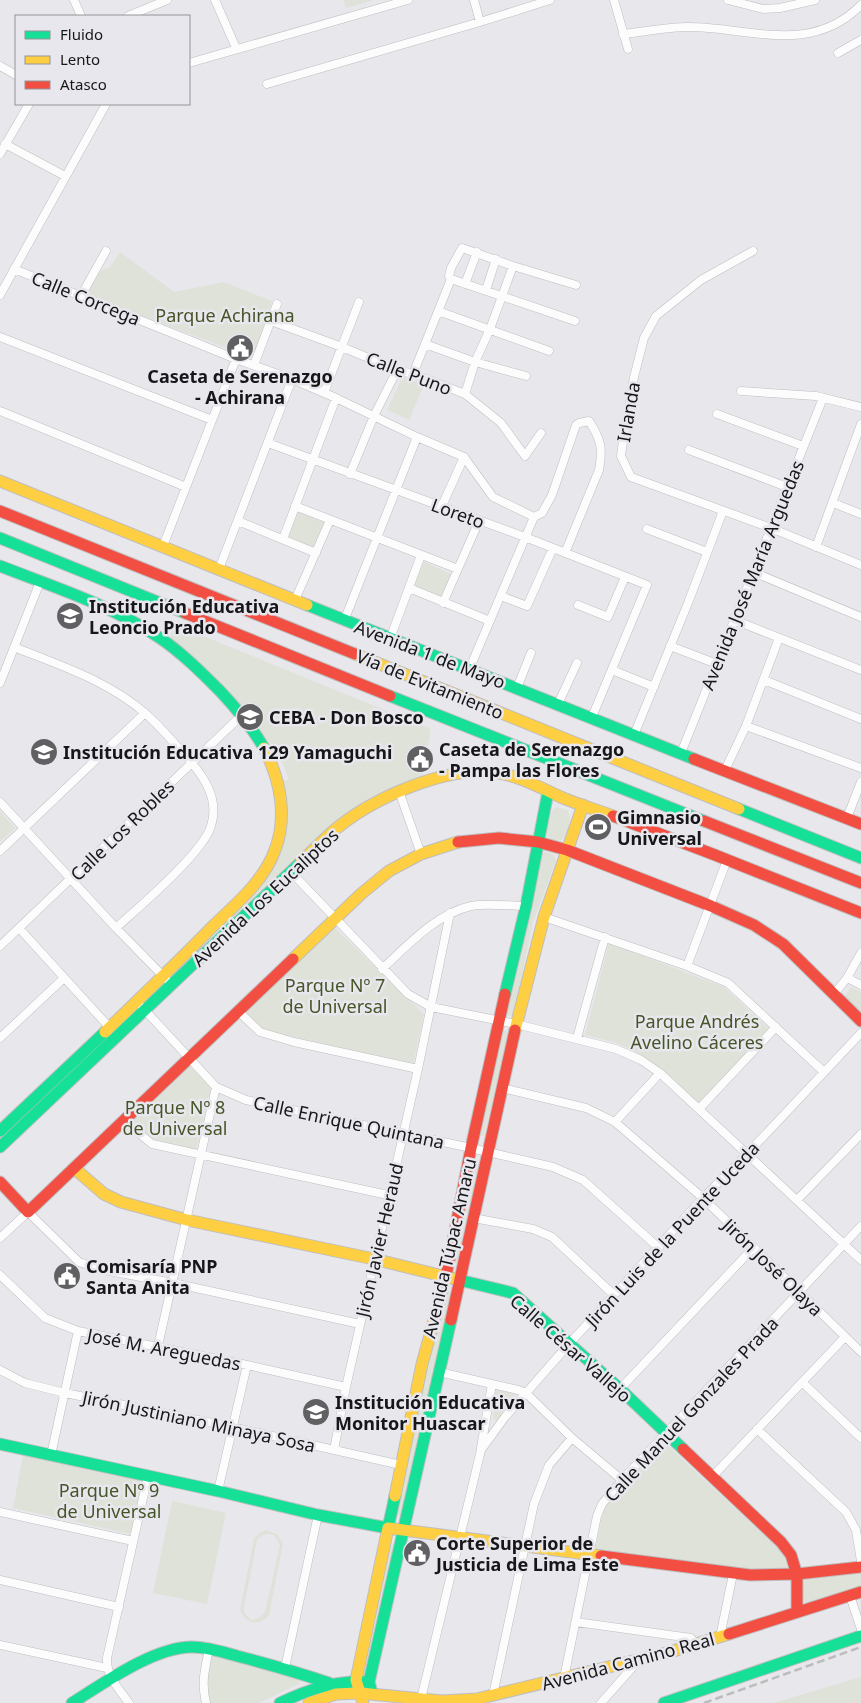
<svg xmlns="http://www.w3.org/2000/svg" width="861" height="1703" font-family="'Noto Sans',sans-serif">
  <style>
    .green { fill: #dfe2d9; fill-rule: evenodd }
    .lines { fill: none; stroke-linecap: round; stroke-linejoin: round }
    .street-casing { stroke: #bebec1; stroke-width: 9 }
    .fast-casing { stroke: #bebec1; stroke-width: 13 }
    .slow-casing { stroke: #bebec1; stroke-width: 13 }
    .jam-casing { stroke: #bebec1; stroke-width: 13 }
    .street { stroke: #fcfcfc; stroke-width: 8 }
    .fast { stroke: #16e098; stroke-width: 11 }
    .slow { stroke: #ffcf43; stroke-width: 11 }
    .jam { stroke: #f24e42; stroke-width: 11 }
    .rail { stroke: #bcbcbc; stroke-width: 2.5; stroke-dasharray: 8 4; stroke-linecap: butt }
    .labels { text-anchor: middle; dominant-baseline: central; stroke-width: 5; stroke-linejoin: round; paint-order: stroke }
    .street-label { font-size: 18px; fill: #171719; stroke: #e7e7ed }
    .park-label { font-size: 18px; fill: #465527; stroke: #e7e7ed }
    .poi-label { font-size: 18px; font-weight: bold; fill: #171719; stroke: #e7e7ed; text-anchor: start }
  </style>
  <rect width="100%" height="100%" fill="#e8e8ec"/>
  <path class="green" d="M343 0H374L346 8Z
    M120 252 174 292 224 282 272 301 253 358 87 295 91 282 98 272 110 267Z
    M403 376 424 385 409 420 387 410Z
    M295 511 327 523 315 549 286 537Z
    M424 562 451 574 441 600 413 588Z
    M179 626 431 729 422 778 377 796 348 814 268 888 265 885 266 887 174 976 172 974 262 883 275 861 282 780H289L278 753 270 750 171 643V629Z
    M557 807 567 810C573 819 568 830 564 839 556 842 550 842 546 833L552 810Z
    M0 811 15 828 0 842Z
    M544 852C552 853 554 854 556 861L533 922 514 1015 511 1016 505 1015 541 855Z
    M335 928 424 1014 413 1065 257 1028 243 1014Z
    M609 943 724 987 770 1030 699 1103C674 1080 651 1057 619 1044 608 1040 596 1038 585 1035Z
    M851 987 861 992V1014L844 997Z
    M503 1030 507 1031 508 1036 484 1136 478 1135 500 1032Z
    M190 1066 211 1087 196 1149 150 1138 132 1122Z
    M471 1163 479 1164 457 1263 450 1262Z
    M444 1291 451 1293 401 1516 395 1514Z
    M497 1389 513 1394 517 1397 496 1421 493 1418 495 1392Z
    M665 1443 781 1551 788 1565 786 1569H750L595 1551 603 1512 610 1500Z
    M23 1455 144 1478 130 1534 13 1508Z
    M172 1501 226 1513 207 1604 153 1593Z
    M266 1530 277 1534 283 1544 269 1615C260 1627 244 1624 240 1609L254 1539 259 1533ZM267 1534 274 1535 280 1545 265 1612 260 1617 253 1620C248 1617 243 1614 244 1607L257 1540 259 1537Z
    M388 1542 396 1545 365 1677 360 1679Z
    M861 1571V1589L810 1603 805 1602C803 1596 801 1585 806 1579Z
    M210 1654 298 1676 299 1684 259 1703H210C206 1686 207 1671 210 1654Z
    M861 1677V1703H773Z"/>
  <g class="lines">
    <g class="street-casing">
      <path id="street" d="M74 0 81 16
        M215 0 236 48
        M474 0 480 22
        M614 0 628 49
        M728 0 763 9 780 8 815 0
        M128 16 167 0
        M623 34C644 32 667 27 688 27 749 27 811 56 861 5
        M838 53 861 40
        M189 63 408 0
        M0 66 16 75
        M267 84 480 22 550 0
        M5 144 65 176
        M0 154 29 104
        M753 251 701 280 656 316 644 338 634 377 622 448 621 456 631 477 771 528 861 565
        M14 269 236 359 292 379 336 398 417 437 464 457 493 497 534 517
        M451 279 575 321
        M465 284 477 252
        M486 290 496 259
        M0 295 106 104
        M81 296 106 251
        M438 311 549 351
        M271 321 342 347 397 370 413 374 465 394 501 423 525 456 541 433
        M0 337 212 420
        M425 344 475 362 526 376
        M254 365 277 304
        M413 374 451 279 449 276 451 268 462 248 513 266 576 285
        M741 391 816 396 861 407
        M324 393 359 302
        M465 394 475 362 490 329 513 266
        M0 411 186 487
        M717 414 803 446
        M268 443 525 537 647 585 592 717
        M689 450 787 487
        M350 474 374 416 397 370
        M833 503 861 514
        M295 506 458 569
        M441 508 464 457
        M534 517 542 513 552 495 576 425 579 423 589 421C601 439 603 449 599 470L565 553
        M238 521 316 553
        M647 529 707 552
        M283 539 336 398
        M163 546 236 359
        M816 547 861 424
        M219 569 292 379
        M753 572 861 617
        M409 588 490 621
        M501 596 527 606 553 548
        M295 600 330 520
        M443 603 479 521
        M578 605 608 617 625 577
        M734 620 861 670
        M344 621 417 437
        M390 639 421 555
        M670 646 717 664
        M14 647C59 665 109 681 146 714 160 726 172 741 185 755 203 775 220 798 211 826 203 853 139 907 116 928
        M469 670 534 517
        M612 670 654 687
        M764 680 861 719
        M0 683 40 582
        M517 688 531 653
        M558 704 577 663
        M746 726 861 768
        M634 735 688 603 723 511
        M681 753 823 398
        M725 770 746 726 779 638
        M399 791 421 854
        M0 802 116 928 166 979
        M847 818 861 782
        M0 851 145 713
        M290 871 408 994 431 1007 516 1024 616 1049 641 1060 660 1073 861 1260
        M544 917 687 966 728 983 824 1072
        M19 928 110 1028
        M0 946 243 714
        M687 966 727 860
        M382 969C408 945 436 914 471 906 486 903 509 906 526 906
        M847 978 861 985
        M834 994 847 978 861 953
        M142 1007 216 1087 246 1100 471 1148 553 1167 583 1180 659 1248
        M238 1011 260 1032 294 1042 418 1069
        M0 1038 64 978
        M577 1038 605 937
        M502 1088 586 1108 615 1122 703 1198 861 1352
        M699 1109 776 1027
        M123 1120 152 1144 388 1195
        M615 1122 660 1073
        M797 1200 861 1134
        M473 1218 533 1229 552 1237 614 1295
        M0 1238 28 1212 79 1262 104 1270 173 1283 360 1324
        M0 1275 45 1318 78 1331 247 1365 346 1387
        M158 1346 216 1087
        M0 1370 25 1383 65 1393 232 1427 401 1465
        M439 1372 518 1390 526 1393 572 1438 622 1480
        M802 1382 861 1438
        M620 1389 753 1248
        M757 1429 846 1512 856 1530 861 1561
        M481 1448 492 1384
        M334 1450 346 1387 418 1069 450 913
        M51 1455 78 1331
        M712 1477 845 1337
        M218 1491 247 1365
        M0 1512 133 1541
        M0 1580 119 1607
        M850 1596 861 1629
        M576 1622 691 1638 696 1644
        M720 1637 733 1574
        M0 1645 107 1668
        M285 1668 318 1515
        M564 1678 597 1516 602 1504 622 1480 861 1226
        M493 1695 534 1504 549 1465 572 1438
        M421 1699 481 1450 505 1417 569 1344 703 1198 747 1154 861 1033
        M129 1703C119 1689 106 1676 107 1658L148 1476
        M206 1703C201 1682 205 1669 209 1649
        M601 1703 639 1660"/>
    </g>
    <g class="fast-casing">
      <path id="fast" d="M0 538 185 613
        M0 566C54 587 111 605 160 638 182 653 201 672 220 691 236 708 252 727 264 748
        M307 605 694 759
        M390 696 704 821
        M739 809 861 858
        M505 994 526 906 548 792
        M0 1131 105 1032
        M0 1147 301 862
        M455 1279 513 1293 620 1389 683 1449
        M0 1444 218 1491 318 1515 388 1528 395 1496
        M369 1682 451 1320
        M72 1703C104 1683 154 1647 192 1647 207 1647 223 1652 237 1656 268 1664 299 1673 329 1683L332 1688
        M280 1703C309 1689 337 1680 369 1682L372 1693
        M664 1703 861 1636"/>
    </g>
    <g class="slow-casing">
      <path id="slow" d="M0 481 307 605
        M355 654 739 809
        M301 862C311 852 321 842 331 833 370 799 447 764 499 773 522 777 543 789 563 798 580 805 597 810 613 816
        M293 959 361 894 389 871 421 854 458 842
        M515 1030 544 917 583 805
        M105 1032C141 997 178 962 213 926 236 904 264 881 275 850 288 816 280 779 264 748
        M74 1168 104 1194 121 1202 187 1220 374 1259 455 1279
        M395 1496 422 1364 440 1299
        M360 1693 363 1703
        M360 1693 356 1680 388 1528 601 1556
        M309 1703 336 1694 360 1693 442 1701 477 1699 670 1652 729 1634"/>
    </g>
    <g class="jam-casing">
      <path id="jam" d="M0 511 355 654
        M185 613 390 696
        M694 759 861 824
        M613 816 715 855 861 913
        M704 821 861 883
        M458 842 499 838 538 842 567 850 711 906 754 925 783 944 861 1021
        M0 1182 28 1212 293 959
        M440 1299 447 1271 471 1148 505 994
        M451 1320 515 1030
        M683 1449 781 1542 791 1555 797 1575V1611
        M601 1556 750 1575 797 1574 861 1567
        M729 1634 861 1592"/>
    </g>
    <use href="#street" class="street"/>
    <use href="#fast" class="fast"/>
    <use href="#slow" class="slow"/>
    <use href="#jam" class="jam"/>
    <path class="rail" d="M704 1703 861 1647"/>
  </g>
  <defs>
    <g id="civic-disc" transform="scale(1.4375)"><circle r="9.5" fill="#606063" stroke="#e7e7ed"/><path d="M-.6-6.5H3V-4.5H.6V-3L4-1V1h2V6H-6V1h2V-1L-.6-3ZM-1.2 2.5V6h2.4V2.5Z" fill="#fff"/></g>
    <g id="school-disc" transform="scale(1.4375)"><circle r="9.5" fill="#606063" stroke="#e7e7ed"/><path d="M0-5L7-2L0 1L-7-2ZM-4 1L0 2.5L4 1V4Q0 6-4 4Z" fill="#fff"/></g>
    <g id="stadium-disc" transform="scale(1.4375)"><circle r="9.5" fill="#606063" stroke="#e7e7ed"/><path d="M0-5a6.5 5 0 1 0 0 10a6.5 5 0 1 0 0-10ZM-3.5-1.8h7v3.6h-7Z" fill="#fff"/></g>
  </defs>
  <g fill-rule="evenodd">
    <use href="#civic-disc" x="240" y="348"/>
    <use href="#school-disc" x="70" y="616"/>
    <use href="#school-disc" x="250" y="717"/>
    <use href="#school-disc" x="44" y="752"/>
    <use href="#civic-disc" x="420" y="759"/>
    <use href="#stadium-disc" x="598" y="827"/>
    <use href="#civic-disc" x="67" y="1276"/>
    <use href="#school-disc" x="316" y="1412"/>
    <use href="#civic-disc" x="417" y="1553"/>
  </g>
  <g class="labels">
    <g class="street-label">
      <text transform="translate(86 298) rotate(22)">Calle Corcega</text>
      <text transform="translate(409 373) rotate(21)">Calle Puno</text>
      <text transform="translate(628 412) rotate(-80)">Irlanda</text>
      <text transform="translate(458 513) rotate(20)">Loreto</text>
      <text transform="translate(752 575) rotate(-68)">Avenida José María Arguedas</text>
      <text transform="translate(430 654) rotate(21)">Avenida 1 de Mayo</text>
      <text transform="translate(430 684) rotate(22)">Vía de Evitamiento</text>
      <text transform="translate(122 830) rotate(-44)">Calle Los Robles</text>
      <text transform="translate(265 897) rotate(-43)">Avenida Los Eucaliptos</text>
      <text transform="translate(349 1122) rotate(12)">Calle Enrique Quintana</text>
      <text transform="translate(672 1234) rotate(-47)">Jirón Luis de la Puente Uceda</text>
      <text transform="translate(379 1240) rotate(-77)">Jirón Javier Heraud</text>
      <text transform="translate(449 1248) rotate(-77)">Avenida Túpac Amaru</text>
      <text transform="translate(773 1267) rotate(44)">Jirón José Olaya</text>
      <text transform="translate(571 1348) rotate(41)">Calle César Vallejo</text>
      <text transform="translate(164 1349) rotate(11)">José M. Areguedas</text>
      <text transform="translate(691 1409) rotate(-47)">Calle Manuel Gonzales Prada</text>
      <text transform="translate(199 1421) rotate(12)">Jirón Justiniano Minaya Sosa</text>
      <text transform="translate(628 1661) rotate(-15)">Avenida Camino Real</text>
    </g>
    <g class="park-label">
      <text x="225" y="315">Parque Achirana</text>
      <text x="335" y="985">Parque Nº 7<tspan x="335" dy="21">de Universal</tspan></text>
      <text x="697" y="1021">Parque Andrés<tspan x="697" dy="21">Avelino Cáceres</tspan></text>
      <text x="175" y="1107">Parque Nº 8<tspan x="175" dy="21">de Universal</tspan></text>
      <text x="109" y="1490">Parque Nº 9<tspan x="109" dy="21">de Universal</tspan></text>
    </g>
    <g class="poi-label">
      <text x="240" y="376" text-anchor="middle">Caseta de Serenazgo<tspan x="240" dy="21">- Achirana</tspan></text>
      <text x="89" y="606">Institución Educativa<tspan x="89" dy="21">Leoncio Prado</tspan></text>
      <text x="269" y="717">CEBA - Don Bosco</text>
      <text x="439" y="749">Caseta de Serenazgo<tspan x="439" dy="21">- Pampa las Flores</tspan></text>
      <text x="63" y="752">Institución Educativa 129 Yamaguchi</text>
      <text x="617" y="817">Gimnasio<tspan x="617" dy="21">Universal</tspan></text>
      <text x="86" y="1266">Comisaría PNP<tspan x="86" dy="21">Santa Anita</tspan></text>
      <text x="335" y="1402">Institución Educativa<tspan x="335" dy="21">Monitor Huascar</tspan></text>
      <text x="436" y="1543">Corte Superior de<tspan x="436" dy="21">Justicia de Lima Este</tspan></text>
    </g>
  </g>
  <rect x="15" y="15" width="175" height="90" fill="#e7e7ed" stroke="#949498"/>
  <rect x="25" y="31" width="25" height="8" fill="#16e098" stroke="#949498"/>
  <text x="60" y="40" font-size="15" fill="#171719">Fluido</text>
  <rect x="25" y="56" width="25" height="8" fill="#ffcf43" stroke="#949498"/>
  <text x="60" y="65" font-size="15" fill="#171719">Lento</text>
  <rect x="25" y="81" width="25" height="8" fill="#f24e42" stroke="#949498"/>
  <text x="60" y="90" font-size="15" fill="#171719">Atasco</text>
</svg>
